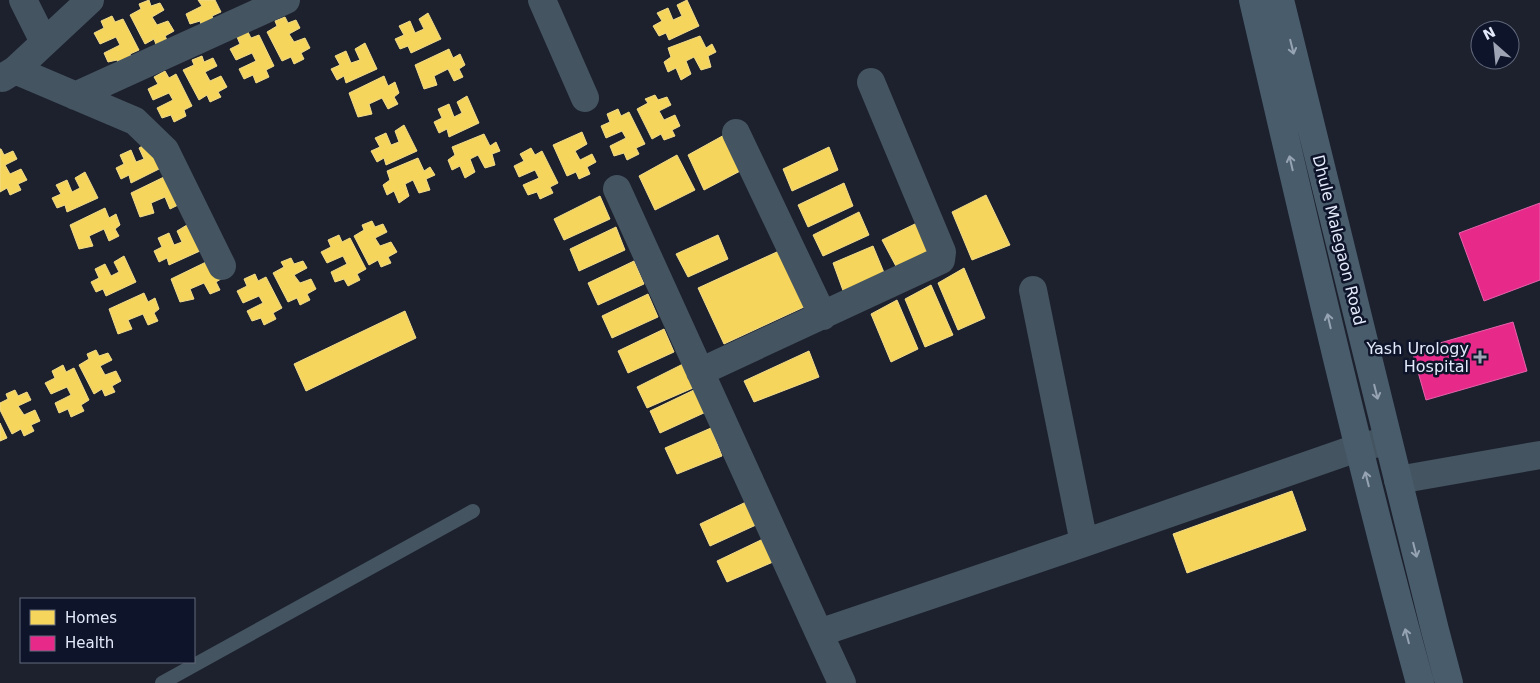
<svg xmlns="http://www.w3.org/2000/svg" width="1540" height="683" font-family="'DejaVu Sans',sans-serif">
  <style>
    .homes { fill: #f6d55c; stroke: #f1db8b }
    .health { fill: #e7298a; stroke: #e663ac }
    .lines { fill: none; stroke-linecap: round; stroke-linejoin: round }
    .service { stroke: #445460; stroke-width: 14 }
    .minor { stroke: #445460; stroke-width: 28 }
    .primary { stroke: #495c6b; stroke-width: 28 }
    .oneway { stroke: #96a3b2 }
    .poi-dot { fill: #9ea4b3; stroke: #0e142a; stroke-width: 2 }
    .labels { text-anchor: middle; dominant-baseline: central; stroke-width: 5; stroke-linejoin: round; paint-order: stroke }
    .street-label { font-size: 16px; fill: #e4eafa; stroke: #0e142a }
    .poi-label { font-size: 16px; fill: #e4eafa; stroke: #0e142a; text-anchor: end }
  </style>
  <rect width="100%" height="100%" fill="#1d212e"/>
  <path class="homes" d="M149 0 151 6 160 3 164 10 152 17 157 25 168 21 174 31 165 36 168 42 157 47 154 39 145 44 130 15 141 9 139 4Z
    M198 0H215L221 12 212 16 215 23 202 28 200 21 190 24 186 14 202 6Z
    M687 0 699 26 669 40 666 33 659 36 653 26 662 21 657 13 668 8 673 20 682 16 677 5Z
    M428 13 441 39 411 53 408 46 400 49 395 39 404 35 399 26 410 21 415 33 424 29 419 19Z
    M112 16 115 22 123 19 139 50 130 54 133 61 120 67 117 60 108 62 104 53 120 45 116 37 100 44 94 33 104 28 101 21Z
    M285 17 288 23 296 20 300 28 289 34 294 42 305 38 310 48 301 53 304 59 294 64 291 57 282 61 267 32 277 26 275 21Z
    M248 32 251 38 259 35 274 66 266 70 269 77 256 83 253 75 244 79 239 69 256 61 252 53 236 60 230 49 240 44 237 37Z
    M700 36 706 48 712 44 716 52 708 56 711 67 701 70 694 57 686 61 691 74 681 80 676 68 668 72 664 62 671 57 668 48Z
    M365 43 377 69 346 83 344 76 337 80 331 69 340 65 335 56 346 51 351 63 360 60 355 49Z
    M449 49 453 58 460 54 465 65 459 69 463 77 454 81 448 69 434 76 437 85 424 89 415 65Z
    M202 56 204 62 213 58 217 66 205 72 210 81 221 76 227 87 218 92 221 97 210 102 207 95 199 100 183 70 194 65 192 60Z
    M165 71 169 78 176 74 192 106 184 110 186 116 174 122 171 115 162 118 157 108 173 100 169 93 153 100 148 89 158 84 154 77Z
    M384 76 388 86 395 82 399 93 394 97 398 104 388 109 382 98 369 104 372 114 358 117 349 93Z
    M655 95 658 100 667 97 671 105 659 111 664 120 675 115 680 126 672 130 675 136 664 140 661 134 652 139 637 109 648 103 645 99Z
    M467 96 479 123 449 137 447 129 439 133 434 122 442 118 438 109 449 104 454 117 462 113 457 102Z
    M618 109 621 116 629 112 645 144 636 148 639 154 627 160 624 153 614 156 610 146 626 138 622 131 606 138 601 126 610 122 607 114Z
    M404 125 417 151 386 165 384 158 377 162 371 151 380 147 375 138 386 133 391 145 399 142 395 131Z
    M582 132 587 144 575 151 580 160 592 154 596 162 587 167 590 174 579 179 576 172 567 176 553 145Z
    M484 134 490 146 496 142 500 151 492 154 495 165 485 168 478 155 470 159 475 172 465 178 460 166 452 170 448 160 455 155 452 147Z
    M726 134 744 169 704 190 688 155Z
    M149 142 161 168 131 183 129 175 121 179 116 168 124 164 120 155 131 150 136 162 144 159 139 148Z
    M829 147 838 170 792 191 783 169Z
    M531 148 535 155 542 151 558 183 550 187 553 193 540 199 537 192 528 195 523 185 539 178 535 170 519 177 514 166 524 161 520 154Z
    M0 149H1L4 155 13 151 17 159 5 165 10 174 21 169 27 180 18 184 21 190 10 195 7 188 0 192Z
    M677 155 695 190 655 210 639 176Z
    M418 158 424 171 430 167 435 175 426 179 430 190 419 193 413 180 405 184 409 196 399 203 394 191 387 195 383 185 390 180 387 171Z
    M85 172 98 198 67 212 65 205 57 208 52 198 61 194 56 185 67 180 72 192 80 188 75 178Z
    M166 176 180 204 170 209 165 197 151 203 154 213 140 217 131 193Z
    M844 183 853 206 808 227 798 205Z
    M986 195 1010 245 972 260 952 212Z
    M600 196 610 219 564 240 554 219Z
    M105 208 109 218 116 214 120 225 115 229 119 236 109 241 104 229 89 236 93 246 79 249 70 225Z
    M859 212 869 235 823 256 813 235Z
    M372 221 375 227 383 224 387 232 375 238 380 246 391 242 397 252 388 257 391 263 381 267 378 260 369 265 354 236 364 230 362 225Z
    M921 221 936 254 898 270 882 240Z
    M187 225 200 251 169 265 167 258 159 262 154 251 162 247 158 238 169 233 174 245 182 242 177 231Z
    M616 227 625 250 579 271 570 249Z
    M339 235 342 242 350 238 366 269 357 274 360 280 348 286 344 279 335 282 331 272 347 264 343 256 327 263 321 252 331 247 328 240Z
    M718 235 728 259 688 277 676 254Z
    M873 246 885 275 845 296 833 263Z
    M779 251 804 307 724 344 698 288Z
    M124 256 136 282 106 296 103 289 96 292 91 282 99 278 95 269 105 264 111 276 119 272 114 262Z
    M291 258 294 264 303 261 307 268 294 275 300 283 311 279 316 289 307 294 310 300 300 305 297 298 288 302 273 273 284 267 281 262Z
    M634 261 644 284 598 305 588 283Z
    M206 262 221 279 216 282 220 290 210 294 204 283 190 289 194 299 180 302 171 279Z
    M964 268 985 318 958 330 938 283Z
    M255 274 258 281 266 277 282 308 273 313 276 319 264 325 261 318 252 321 247 311 263 303 259 296 243 303 237 291 247 286 244 279Z
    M931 285 953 335 925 347 905 299Z
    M144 293 148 302 155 298 159 309 154 313 158 321 148 325 143 314 128 320 132 329 118 334 109 309Z
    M648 294 658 317 612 338 602 316Z
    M897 300 918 349 891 362 871 314Z
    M405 311 416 338 306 391 294 364Z
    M664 329 674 352 628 373 618 351Z
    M96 350 99 356 108 353 112 360 100 366 105 375 116 371 121 381 112 386 115 392 105 396 102 389 94 394 79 365 89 359 87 354Z
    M809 351 819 377 754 402 744 381Z
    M683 364 693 388 647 408 637 387Z
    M63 365 66 372 74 368 89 400 81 405 84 411 71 417 68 409 59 413 55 403 71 395 67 387 51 394 45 383 55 378 52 371Z
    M696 389 706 412 660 433 650 411Z
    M15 390 18 396 27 392 31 400 18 406 24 415 35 410 40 421 31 425 34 431 24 436 21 429 12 434 0 410V403L8 399 6 394Z
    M0 423 7 438 0 441Z
    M711 428 722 456 677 474 665 448Z
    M1292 491 1306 530 1187 573 1173 534Z
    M746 502 756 525 710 546 700 524Z
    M763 539 773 562 727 582 717 561Z"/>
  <path class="health" d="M1540 203V280L1484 301 1459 233Z
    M1513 322 1527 371 1426 400 1412 351Z"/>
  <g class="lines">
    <path class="service" d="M162 683 473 511"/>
    <path class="minor" d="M23 0 44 42
      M542 0 585 98
      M15 70 135 121 165 150 222 266
      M2 78 15 70 90 0
      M75 96 286 0
      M736 133 823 316
      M617 189 819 633 1084 543 1360 447 1388 441
      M1033 290 1084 543
      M700 372 941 260 942 252 871 82
      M1398 480 1540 455
      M819 633 842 683"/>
    <path class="primary" d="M1253 0C1306 228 1358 457 1420 683
      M1280 0 1435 630 1449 683"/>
  </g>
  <defs><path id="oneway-shaft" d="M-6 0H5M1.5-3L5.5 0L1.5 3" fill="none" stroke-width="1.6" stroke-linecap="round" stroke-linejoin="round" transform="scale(1.25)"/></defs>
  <g class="oneway">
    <use href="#oneway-shaft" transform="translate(1292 47) rotate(76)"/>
    <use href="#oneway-shaft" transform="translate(1291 163) rotate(-103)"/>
    <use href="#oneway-shaft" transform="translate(1329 321) rotate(-103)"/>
    <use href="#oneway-shaft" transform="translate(1376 392) rotate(76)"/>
    <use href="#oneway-shaft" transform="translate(1367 479) rotate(-104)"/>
    <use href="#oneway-shaft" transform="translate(1415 550) rotate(76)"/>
    <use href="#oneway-shaft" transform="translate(1407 636) rotate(-105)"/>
  </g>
  <path class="poi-dot" d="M1477.5 349.5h5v5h5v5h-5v5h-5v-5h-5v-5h5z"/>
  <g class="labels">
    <g class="street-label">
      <text transform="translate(1339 240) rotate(76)">Dhule Malegaon Road</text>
    </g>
    <g class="poi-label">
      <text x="1469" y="348">Yash Urology<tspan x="1469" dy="18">Hospital</tspan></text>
    </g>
  </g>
  <rect x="20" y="598" width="175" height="65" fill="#0e142a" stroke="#646a7d"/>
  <rect x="30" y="610" width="25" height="15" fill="#f6d55c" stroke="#646a7d"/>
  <text x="65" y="623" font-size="15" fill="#e4eafa">Homes</text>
  <rect x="30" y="636" width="25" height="15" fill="#e7298a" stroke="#646a7d"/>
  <text x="65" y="648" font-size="15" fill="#e4eafa">Health</text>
  <g transform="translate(1495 45) rotate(333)"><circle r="24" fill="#0e142a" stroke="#646a7d"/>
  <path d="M0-4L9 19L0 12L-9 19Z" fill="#9ea4b3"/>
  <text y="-8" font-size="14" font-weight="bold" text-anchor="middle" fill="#e4eafa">N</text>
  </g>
</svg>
